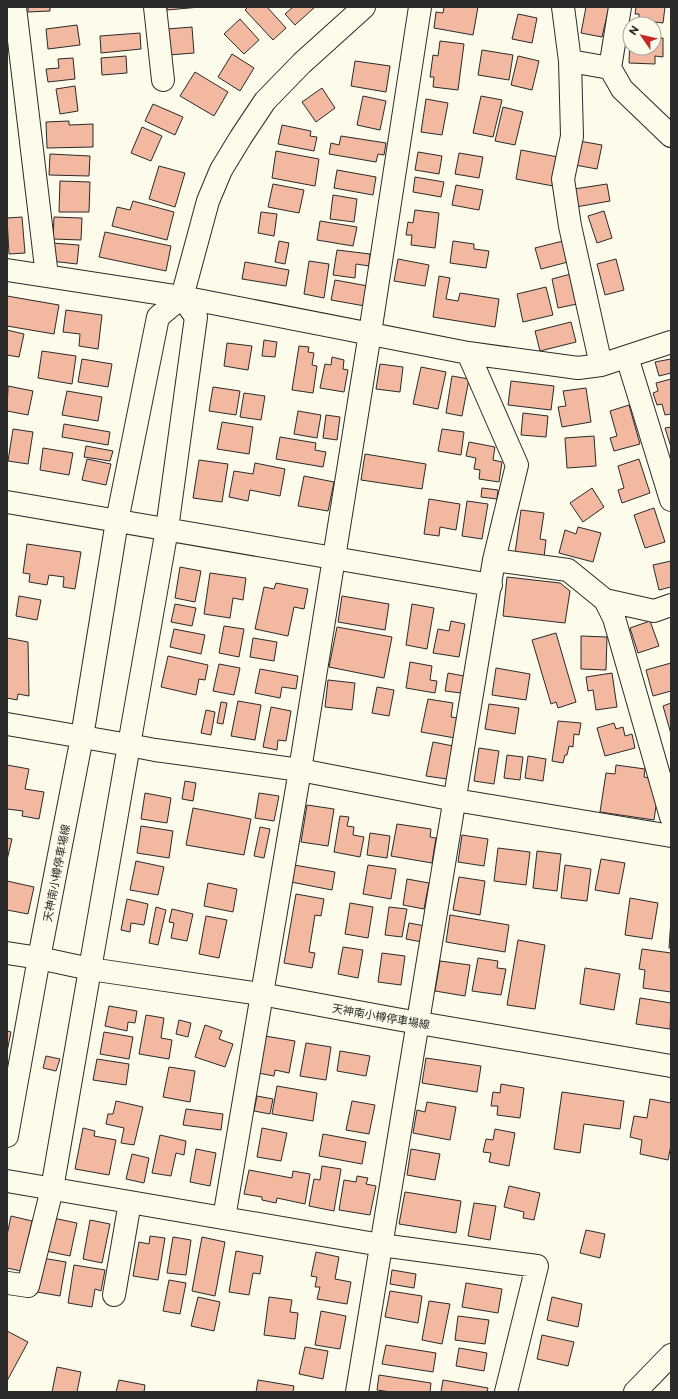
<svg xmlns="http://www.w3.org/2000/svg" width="678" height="1399" font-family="Commissioner,'Noto Sans JP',sans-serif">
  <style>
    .building { fill: #f2b8a0; stroke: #2b2b2b }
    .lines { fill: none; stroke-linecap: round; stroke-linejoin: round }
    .minor-casing { stroke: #2b2b2b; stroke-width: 24 }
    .major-casing { stroke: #2b2b2b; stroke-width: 24 }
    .minor { stroke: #fdfbea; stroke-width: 22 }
    .major { stroke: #fdfbea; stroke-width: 22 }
    .labels { text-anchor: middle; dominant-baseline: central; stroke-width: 3; stroke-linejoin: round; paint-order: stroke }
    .street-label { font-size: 11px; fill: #2b2b2b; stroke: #fdfbea }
  </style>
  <rect width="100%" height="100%" fill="#fdfbea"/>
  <path class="building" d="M28 7H50V11L28 12Z
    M167 7H200L167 10Z
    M248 7H267L286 28 273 40 245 10Z
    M293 7H315L295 25 285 14Z
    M444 7H478L473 35 434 28 436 12 443 13Z
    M586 7H609L602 37 581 33Z
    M636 7H665L663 23 639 20V14H635Z
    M518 14 537 18 532 43 512 39Z
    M240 19 259 40 244 54 224 34Z
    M77 25 80 45 48 49 46 29Z
    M192 27 194 53 169 55 167 29Z
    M140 33 141 49 101 53 100 36Z
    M630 37V48H654V38H663V57L655 56V64L629 63Z
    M440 41 464 44 458 90 433 87 434 77H430L433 55 438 56Z
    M482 50 513 55 509 80 478 75Z
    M232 54 254 68 240 91 218 77Z
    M126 56 127 73 102 75 101 58Z
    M518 56 539 61 532 90 511 85Z
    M73 58 75 79 48 82 46 69 59 68 58 59Z
    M355 61 390 66 386 92 351 86Z
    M195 72 228 92 214 116 180 96Z
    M75 86 78 111 60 114 56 89Z
    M322 88 335 108 316 122 302 102Z
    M363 96 386 101 380 130 357 125Z
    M481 96 502 100 493 137 473 133Z
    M426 99 448 103 442 135 421 132Z
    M153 104 183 117 175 135 145 121Z
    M503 107 523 112 515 145 495 141Z
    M69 121V125L93 124V147L47 148 46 122Z
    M282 125 311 131 310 136 317 137 314 151 278 144Z
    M142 127 162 136 151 161 131 153Z
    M341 136 386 143 384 155 378 154 376 162 329 154 331 143 339 145Z
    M579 141 602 145 597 169 575 165Z
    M521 150 558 157 553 186 516 179Z
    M276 151 319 159 315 186 272 178Z
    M418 152 442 156 439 174 415 170Z
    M459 153 483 157 479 178 455 174Z
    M50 154 90 156 89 176 49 175Z
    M159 166 185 173 175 207 149 199Z
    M337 170 376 177 373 195 334 188Z
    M415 177 444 182 441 197 413 192Z
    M60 181 90 182 89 212H59Z
    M273 184 304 190 299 213 268 207Z
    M607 184 610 201 576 207 574 189Z
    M456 185 483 190 479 210 452 205Z
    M333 195 357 199 354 222 330 219Z
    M133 201 174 212 167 240 112 226 117 207 130 210Z
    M415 210 439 213 435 248 411 245 412 235H406L408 222 413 223Z
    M604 211 612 238 597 243 588 216Z
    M261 212 277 214 274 236 258 233Z
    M22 217 25 253 9 254 7 218Z
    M54 217 82 218 81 240 53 239Z
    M320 221 357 227 353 246 317 240Z
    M105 232 171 246 166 271 99 257Z
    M279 241 289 243 285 264 275 262Z
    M453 241 474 244V249L489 251 486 268 450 263Z
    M563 241 568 262 541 269 535 248Z
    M52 243 79 245 77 264 51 261Z
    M337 250 370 254 369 266 356 264 355 278 333 275Z
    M398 259 429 265 425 286 394 281Z
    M616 259 624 290 605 295 597 264Z
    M309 261 329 264 324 298 304 294Z
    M245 262 289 270 286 286 242 279Z
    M571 274 577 304 558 308 552 279Z
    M439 276 450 278 446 299 458 301 460 293 499 299 495 327 433 317Z
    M335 280 368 286 365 306 331 300Z
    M546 287 553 315 523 322 517 294Z
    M7 296 59 305 54 334 7 326Z
    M66 310 102 315 98 349 79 346 80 334 63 332Z
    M571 322 576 342 540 351 535 331Z
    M7 330 24 334 19 357 7 355Z
    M264 340 277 342 275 357 262 356Z
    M227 343 252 346 248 370 224 366Z
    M299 346 309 347 308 352 314 353 312 365 317 366 313 393 292 390Z
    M42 351 76 356 72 384 38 378Z
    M332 357 344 360 343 369 348 370 344 392 320 388 325 364 331 365Z
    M82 359 112 364 108 387 78 382Z
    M671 359V373L659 376 655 362Z
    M380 364 403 367 400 392 376 389Z
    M421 367 446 372 438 409 413 404Z
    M452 376 469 379 462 416 446 413Z
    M671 379V414L665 415 662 404 657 405 653 393 658 391 656 383Z
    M511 381 554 386 551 410 508 405Z
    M8 386 33 391 28 415 7 411Z
    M213 387 240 391 236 415 209 411Z
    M586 388 591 422 562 427 558 407 566 406 563 391Z
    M67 391 102 397 98 421 62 415Z
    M244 393 265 396 261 420 240 417Z
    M629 405 640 444 614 451 610 438 617 436 610 411Z
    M298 411 321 415 317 438 294 434Z
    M523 413 548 416 546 437 521 435Z
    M326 415 340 417 337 440 323 438Z
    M222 422 253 427 249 454 217 449Z
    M64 424 110 432 108 445 62 437Z
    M671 427V447L665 428Z
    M13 429 33 432 28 464 8 461Z
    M442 429 464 432 461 455 438 451Z
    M594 436 596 466 567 468 565 438Z
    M280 437 316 443 315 450 326 452 323 467 276 459Z
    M469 442 495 447 493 460 502 462 499 482 479 479 480 470 474 469 476 458 466 456Z
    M86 446 113 451 110 461 84 457Z
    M43 448 73 453 69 475 40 470Z
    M365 454 426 464 422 489 361 480Z
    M87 459 111 464 106 485 82 480Z
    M639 459 650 493 622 503 618 490 624 488 618 466Z
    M199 460 228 464 222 502 193 498Z
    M255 463 285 469 280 496 250 490 248 501 229 497 234 471 253 474Z
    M304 476 334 482 328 511 298 506Z
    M482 488 498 490 497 499 481 497Z
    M592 488 604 507 583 522 570 503Z
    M429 499 460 504 456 530 440 527 439 536 424 534Z
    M467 501 488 504 482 539 462 536Z
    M654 508 665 542 645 548 634 515Z
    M521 510 544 513 540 539 546 540 544 557 515 553Z
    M578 527 601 533 593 562 559 553 565 530 576 534Z
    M27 544 81 552 75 589 63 587 64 577 49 575 47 585 29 582 30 574 23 573Z
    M671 561V587L659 590 653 565Z
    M180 567 201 571 195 602 175 598Z
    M210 573 246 578 243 600 233 598 230 618 204 614Z
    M507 577 560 583 570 591 565 623 503 616Z
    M276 583 308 589 304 609 294 607 288 636 255 629 264 587 274 589Z
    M19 596 41 600 37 620 16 616Z
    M342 596 389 604 385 630 338 622Z
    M175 604 196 608 192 626 171 622Z
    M412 604 434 608 427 649 406 645Z
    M451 621 465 624 459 657 433 653 438 629 449 631Z
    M650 621 659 646 638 653 630 628Z
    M224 626 244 629 239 657 219 653Z
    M337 627 392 637 384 678 329 667Z
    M174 629 205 635 201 654 170 647Z
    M556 633 576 702 558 708 556 702 551 704 532 640Z
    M581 636 607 637 606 670 581 669Z
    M7 638 28 642 29 696 18 694 17 700 7 698Z
    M253 638 277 642 274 661 250 657Z
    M168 656 208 665 205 680 199 679 196 695 161 687Z
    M410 662 432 666 430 680 437 681 435 693 406 688Z
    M671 663V691L653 696 646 670Z
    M219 664 240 668 234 695 213 691Z
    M496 668 530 674 526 700 492 695Z
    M260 669 298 676 296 689 282 687 280 698 255 693Z
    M448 673 464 676 461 693 445 691Z
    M612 673 617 707 596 710 593 690 588 691 586 677Z
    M328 680 355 683 352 710 325 707Z
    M377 687 394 690 389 716 372 713Z
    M428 699 453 703 451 717 459 718 455 738 421 732Z
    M238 701 261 705 255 740 231 736Z
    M221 702 227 703 223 724 217 723Z
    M671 703V734L663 706Z
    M489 704 519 708 515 734 485 729Z
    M271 707 291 711 286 741 278 740 277 750 263 747Z
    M206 710 215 712 211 735 201 733Z
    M558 721 581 723 579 735 574 734 573 747 569 746 567 755H565L563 763 552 761Z
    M614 723 616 729 623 727 625 736 632 734 635 748 605 756 597 728Z
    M433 742 453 746 447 779 426 776Z
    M479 748 499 751 494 784 474 781Z
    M507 755 523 757 520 780 504 778Z
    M528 756 546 759 543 781 525 778Z
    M7 765 29 769 25 789 44 792 39 819 22 816 23 811 7 809Z
    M616 765 645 769 644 777 654 779 652 791 658 792 654 820 600 812 606 773 615 774Z
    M185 781 196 783 193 801 182 799Z
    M145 793 171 798 167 823 141 819Z
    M259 793 279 796 274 821 255 818Z
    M307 805 334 809 328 846 301 842Z
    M193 808 251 819 244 855 186 845Z
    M340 816 349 817 347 826 354 827 353 835 364 837 360 857 334 852Z
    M397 824 431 829 430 837 436 838 432 863 391 856Z
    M141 826 173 831 169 858 137 853Z
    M260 827 270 829 264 858 254 856Z
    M370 833 390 836 387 858 367 855Z
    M462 835 488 839 484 866 458 862Z
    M7 838 12 839 7 860Z
    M498 848 530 852 526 885 494 881Z
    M537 851 561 854 557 891 533 888Z
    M601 859 625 863 619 894 595 890Z
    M136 861 164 867 158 895 130 890Z
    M294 865 335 872 332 890 291 882Z
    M368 865 396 869 391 899 363 894Z
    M565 865 591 869 587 901 561 898Z
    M459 877 485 881 480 915 453 910Z
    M407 879 429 883 424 909 403 905Z
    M7 881 34 887 28 914 7 910Z
    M208 883 237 889 233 912 204 906Z
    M296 894 324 899 321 916 315 915 309 952 315 953 312 968 284 963Z
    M630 898 658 903 652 939 625 935Z
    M127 899 148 904 144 925 131 923 130 932 121 930Z
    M350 903 373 907 368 938 345 934Z
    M156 907 166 910 158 945 149 943Z
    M389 907 407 909 402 937 385 935Z
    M172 909 193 914 187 941 171 938 174 923 169 922Z
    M450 915 509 925 505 952 446 942Z
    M206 916 227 920 219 958 199 954Z
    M671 919V948H669Z
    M409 923 425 926 422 942 406 939Z
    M518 940 545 945 535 1009 507 1005Z
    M343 947 363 950 358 978 338 974Z
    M642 949 671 953V992L643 988 645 970 639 969Z
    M382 953 405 956 401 985 378 982Z
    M478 958 498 961 497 968 506 969 501 995 472 991Z
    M440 961 470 965 465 996 435 991Z
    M585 968 620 974 614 1010 580 1004Z
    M640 998 671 1003 670 1029 636 1024Z
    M109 1006 137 1011 135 1023 128 1022 127 1031 105 1026Z
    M146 1015 164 1018 161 1038 172 1040 169 1059 139 1054Z
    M179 1020 191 1023 188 1037 176 1034Z
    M205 1025 222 1031 219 1039 233 1044 225 1067 195 1057Z
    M7 1031 11 1032 7 1052Z
    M104 1032 133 1037 129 1059 100 1054Z
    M265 1036 295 1041 289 1073 275 1070 274 1076 258 1073Z
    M306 1043 331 1047 326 1080 300 1076Z
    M340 1051 370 1056 366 1076 337 1071Z
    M46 1056 60 1059 56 1071 43 1068Z
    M426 1058 481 1066 477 1092 422 1083Z
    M97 1059 129 1064 126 1085 93 1080Z
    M169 1067 195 1071 190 1102 163 1097Z
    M501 1084 524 1088 520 1118 497 1115 498 1106H491L493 1092 500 1093Z
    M277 1086 317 1093 313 1121 272 1114Z
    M562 1092 624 1101 620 1129 584 1124 580 1153 554 1149Z
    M257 1096 273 1099 270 1114 254 1111Z
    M650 1099 671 1103V1145L668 1160 640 1154 642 1140 630 1137 634 1116 647 1118Z
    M116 1101 143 1107 134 1145 121 1143 124 1128 106 1124 108 1114H113Z
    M352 1101 375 1105 369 1134 346 1130Z
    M427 1102 456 1107 450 1140 413 1133 417 1110 425 1112Z
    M186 1109 223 1114 221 1130 183 1125Z
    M83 1128 95 1131 94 1136 116 1140 109 1175 75 1169Z
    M262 1128 287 1133 281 1161 257 1157Z
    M495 1129 515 1133 509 1166 489 1162 491 1153 483 1152 486 1139 493 1140Z
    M323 1134 366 1142 362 1164 319 1156Z
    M160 1135 186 1141 184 1155 176 1153 171 1176 152 1173Z
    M196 1149 216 1153 210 1186 190 1182Z
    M411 1149 440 1154 435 1180 407 1175Z
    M132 1154 149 1158 144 1183 126 1179Z
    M322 1166 341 1169 334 1211 309 1206 314 1179 320 1180Z
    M249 1170 292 1178 293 1171 310 1174 305 1204 277 1198 276 1203 262 1200V1197L244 1194Z
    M357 1176 368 1178 366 1184 376 1186 370 1215 339 1210 344 1180 356 1182Z
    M509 1186 540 1193 534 1220 523 1218 524 1212 504 1207Z
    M405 1192 461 1201 456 1233 399 1224Z
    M474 1203 496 1206 490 1240 468 1236Z
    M11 1216 32 1221 21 1271 7 1268V1235Z
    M53 1218 77 1223 70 1256 46 1251Z
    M90 1220 110 1224 102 1263 83 1259Z
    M586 1230 605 1234 600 1258 580 1253Z
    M150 1236 165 1238 158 1280 133 1276 139 1242 149 1244Z
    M173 1237 191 1240 186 1275 167 1273Z
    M202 1237 225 1242 215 1296 192 1291Z
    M236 1251 263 1256 260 1274 253 1273 249 1295 229 1292Z
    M316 1252 339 1257 335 1279 351 1282 347 1304 317 1299 320 1287H315L317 1277 311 1276Z
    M42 1258 66 1262 60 1296 37 1292Z
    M74 1265 105 1270 101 1291 95 1289 92 1307 68 1303Z
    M392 1270 416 1274 414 1288 390 1284Z
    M169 1280 186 1283 180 1314 163 1311Z
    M466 1283 502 1289 498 1313 462 1307Z
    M390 1291 422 1296 418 1323 385 1317Z
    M198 1297 220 1302 214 1331 191 1326Z
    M269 1297 292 1300 290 1312 298 1313 295 1339 264 1335Z
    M552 1297 582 1304 578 1327 547 1320Z
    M429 1301 450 1304 442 1344 422 1340Z
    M321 1311 346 1316 340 1349 315 1345Z
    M458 1316 489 1320 485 1344 455 1340Z
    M7 1331 28 1342 7 1381Z
    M542 1335 574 1342 568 1366 537 1359Z
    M386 1345 436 1353 433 1372 382 1364Z
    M305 1347 328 1351 323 1379 299 1374Z
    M459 1348 487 1353 484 1371 456 1366Z
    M57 1367 81 1372 77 1392H52Z
    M379 1375 431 1383 430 1392H391L377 1390Z
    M119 1380 145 1385 144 1392H116Z
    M258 1380 294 1386 293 1392H256Z
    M443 1380 488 1388 487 1392H441Z"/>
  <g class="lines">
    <g class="minor-casing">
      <path id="minor" d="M15 7 47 276
        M155 7 163 80
        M563 7 570 61 572 136 563 179 570 226 601 365
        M620 7 610 68 622 89 671 136
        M570 61 610 68
        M7 270 182 297 468 353 578 368 601 365 671 342
        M182 297 208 201 221 170 241 137 265 101 302 63 364 7
        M627 357 671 500
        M7 502 491 585
        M494 560 568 570 605 600 614 618 671 817
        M605 600 654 611 671 605
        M82 737 117 521 158 317 182 297 196 317 167 529 129 745 155 750 300 770 455 800 671 836
        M7 953 39 958 7 1136
        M7 1181 381 1245 537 1266 506 1392
        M224 1218 300 770 370 333 420 7
        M8 1283 28 1286 52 1189 90 969
        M114 1295 130 1202
        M357 1392 494 560 517 465 468 353
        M635 1392 671 1355"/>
    </g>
    <g class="major-casing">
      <path id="major" d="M7 724 129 745 90 969
        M82 737 39 958 90 969 261 994 396 1019 671 1066"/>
    </g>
    <use href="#minor" class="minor"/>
    <use href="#major" class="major"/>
  </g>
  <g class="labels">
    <g class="street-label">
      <text transform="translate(56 873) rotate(-79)">天神南小樽停車場線</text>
      <text transform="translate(381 1016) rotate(10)">天神南小樽停車場線</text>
    </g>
  </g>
  <rect width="678" height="1399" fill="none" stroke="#2b2b2b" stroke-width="16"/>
  <g transform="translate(642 36) rotate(304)"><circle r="19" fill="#fdfbea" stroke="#a9a89e"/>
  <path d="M0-3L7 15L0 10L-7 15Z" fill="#c62828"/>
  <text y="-6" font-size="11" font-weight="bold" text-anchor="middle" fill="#2b2b2b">N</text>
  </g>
</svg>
